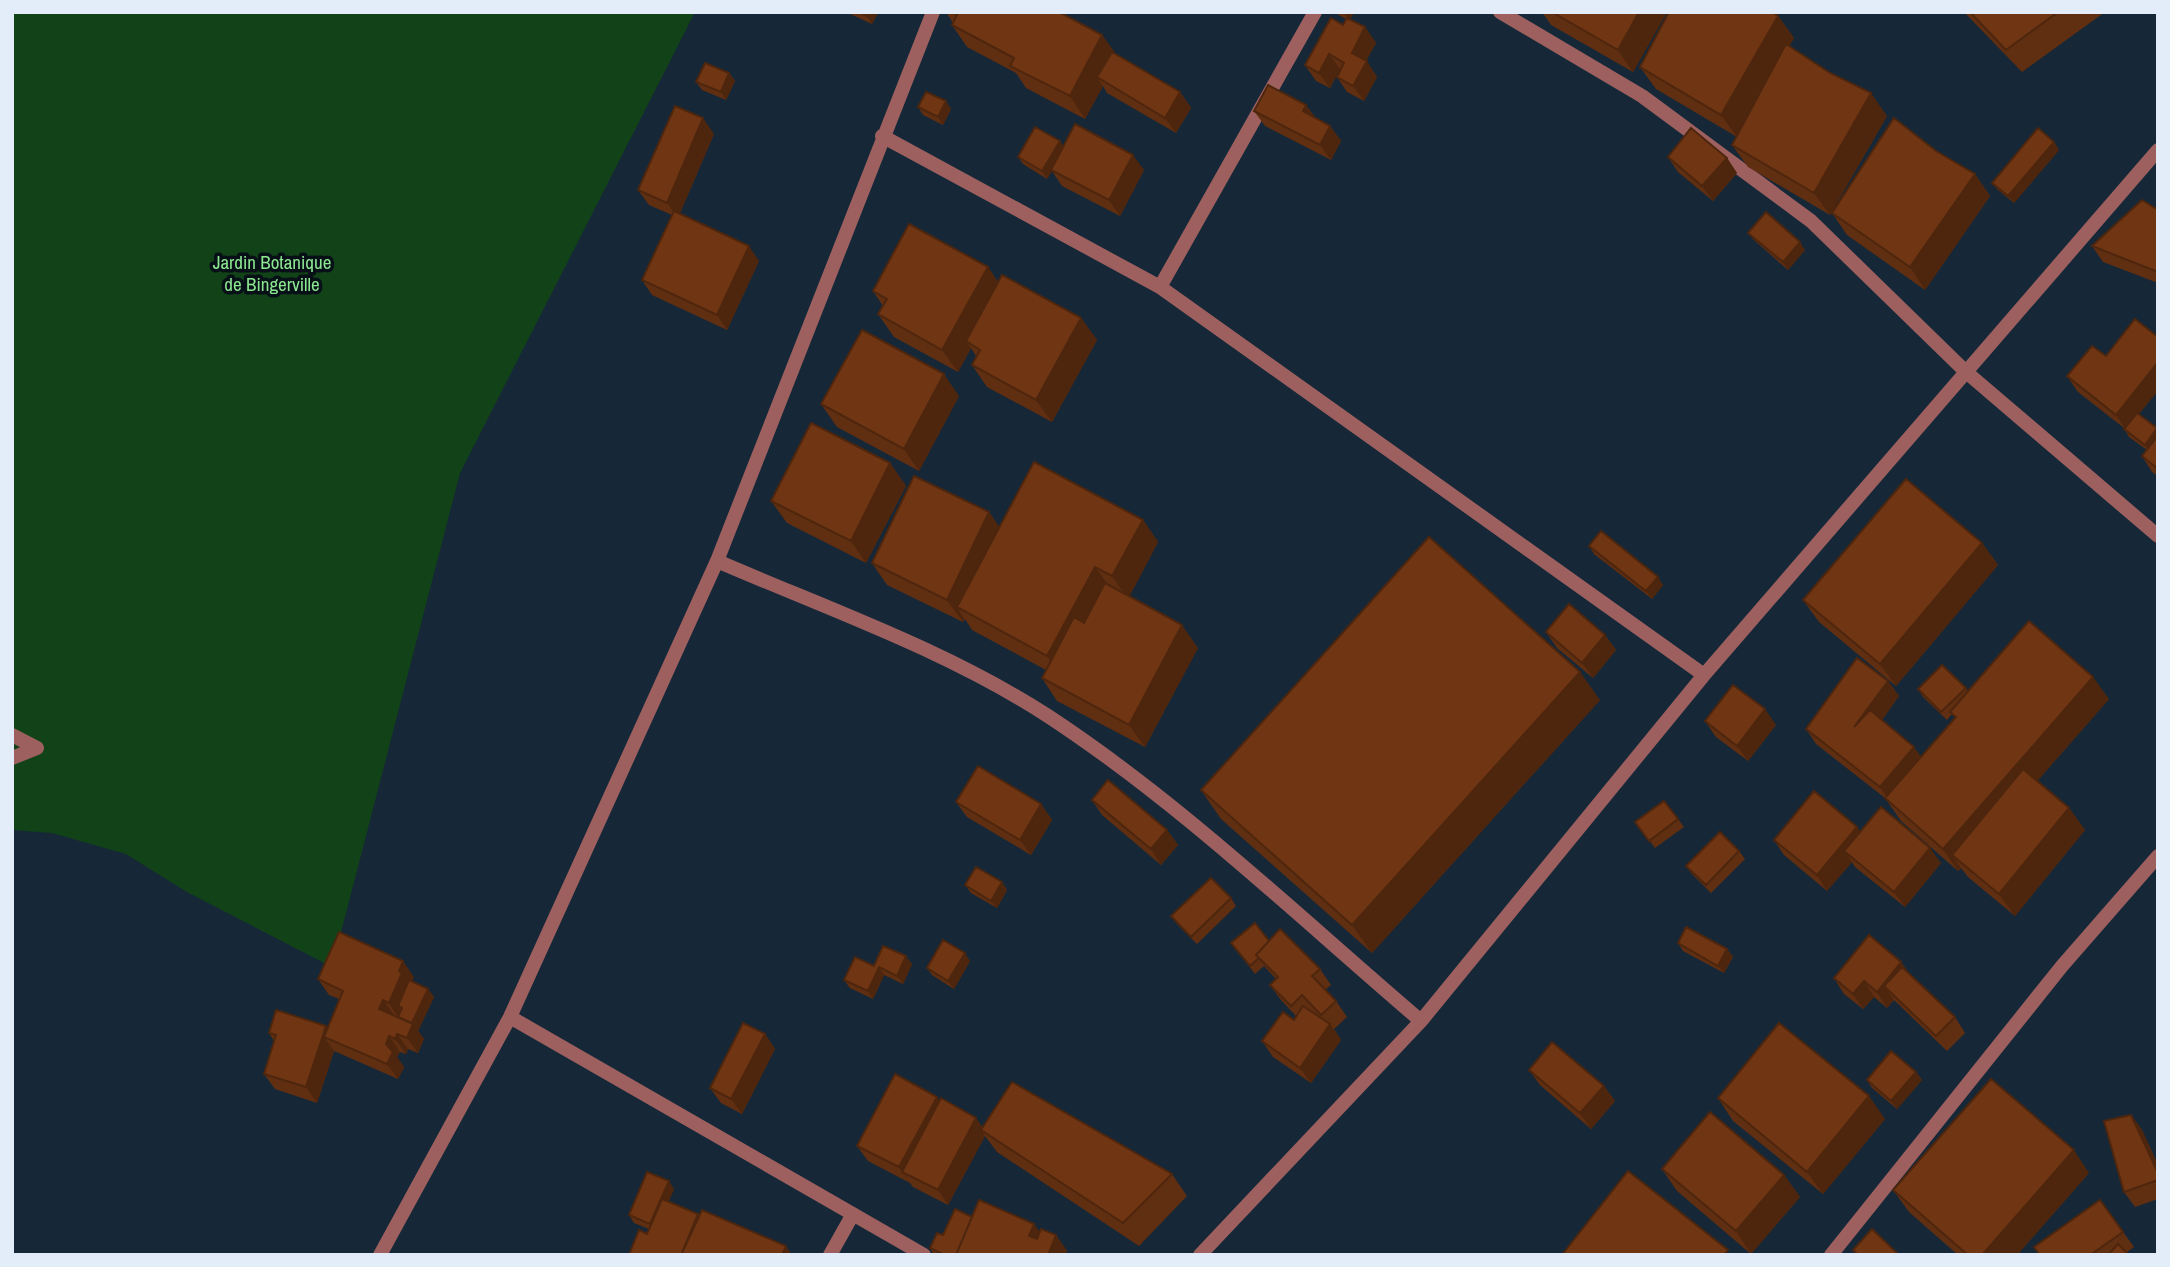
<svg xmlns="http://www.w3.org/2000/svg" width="2170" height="1267" font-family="'Archivo Narrow',sans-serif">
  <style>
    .green { fill: #124318 }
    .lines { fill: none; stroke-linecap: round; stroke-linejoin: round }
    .service { stroke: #9d605f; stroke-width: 14 }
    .minor { stroke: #9d605f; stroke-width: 14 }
    .wall { fill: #602e11 }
    .shaded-wall { fill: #4e260e }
    .building { fill: #703614; stroke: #4e260e; stroke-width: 2 }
    .labels { text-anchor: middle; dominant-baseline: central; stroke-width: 7; stroke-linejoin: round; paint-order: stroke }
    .park-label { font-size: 19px; fill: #8ce791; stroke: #081017 }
  </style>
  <rect width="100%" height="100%" fill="#162838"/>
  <path class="green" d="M12 12H695L460 473 332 967 187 892 126 854 52 833 12 830Z"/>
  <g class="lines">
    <path class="service" d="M12 735 37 748
      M12 758 37 748"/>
    <path class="minor" d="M1500 12 1642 96 1811 221 1965 371 2158 536
      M882 136 1160 287 1315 12
      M1160 287 1704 675
      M717 561C828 609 946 650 1048 716 1182 804 1299 917 1421 1021
      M510 1017 924 1255
      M380 1255 510 1017 717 561 933 12
      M830 1255 853 1214
      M1200 1255 1421 1021 1704 675 2158 150
      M1831 1255 2062 966 2158 856"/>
  </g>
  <path class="wall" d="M846 12H878L872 24Z
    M946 12H1059L1102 35 1115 53 1180 92 1191 108 1176 133 1107 93 1103 86 1085 119 1026 88 1016 73 967 47 952 25 953 23Z
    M1334 12H1354L1350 19 1365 27 1376 43 1366 61 1377 77 1364 101 1347 92 1337 77 1340 70V69L1330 88 1316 81 1305 65 1343 25 1346 19Z
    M1542 12H1667L1633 72 1551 25Z
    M1964 12H2105L2022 72Z
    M1778 16 1794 38 1789 46 1887 116 1830 215 1748 167 1732 145 1737 137 1656 89 1640 67Z
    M729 73 735 81 726 100 702 90 696 82Z
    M1306 105 1315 117 1330 126 1341 141 1331 160 1265 126 1254 111Z
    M918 107 951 109 943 125 923 115Z
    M714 134 680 213 759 261 727 330 652 295 642 280 672 215 649 205 638 190Z
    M2054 142 2059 150 2014 203 1998 190 1992 183Z
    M1936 151 1975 174 1990 196 1925 290 1847 235 1832 213Z
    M1018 157 1144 170 1120 216 1062 186 1052 171 1047 179 1023 164Z
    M1668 157 1727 158 1737 173 1713 201 1678 172Z
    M2158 210V283L2103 262 2092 246Z
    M1748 233 1805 250 1788 270 1754 240Z
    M988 267 998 282 1081 318 1097 340 1052 422 987 387 972 365 976 356 971 348 958 372 894 337 878 314 883 306 873 291Z
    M2067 376 2139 414 2158 429V476L2152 472 2142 456 2147 450 2129 437 2124 428 2078 392Z
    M959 396 919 471 837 427 821 404Z
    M890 463 906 486 866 563 787 523 771 501Z
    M989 512 999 527 1143 520 1158 542 1129 597 1198 648 1145 747 1057 701 1042 678 1046 670 972 630 965 619 963 622 887 585 872 563Z
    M1982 543 1998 565 1896 686 1819 622 1803 600Z
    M1589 546 1663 585 1652 599 1594 554Z
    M1546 632 1605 635 1616 650 1593 678 1557 648Z
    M1888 681 1899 696 1882 720 1921 757 1955 718 1952 714 1947 720 1923 697 1918 689 1966 688 1968 691 2109 699 2037 781 2069 808 2085 830 2015 916 1968 877 1961 868 1958 871 1901 821 1885 798 1816 744 1806 729Z
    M1600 700 1372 953 1221 819 1201 790Z
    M1705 721 1776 725 1748 761 1716 737Z
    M1092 800 1167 830 1178 845 1161 865 1102 815Z
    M956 802 1041 804 1052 820 1031 855 967 817Z
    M1678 819 1684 827 1655 848 1635 822Z
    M1861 831 1941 863 1905 907 1855 867 1852 862 1827 891 1784 855 1774 840Z
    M1739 851 1745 859 1711 893 1691 873 1686 866Z
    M1002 882 1007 890 997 908 971 893 965 885Z
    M1231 898 1236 906 1197 944 1177 924 1171 916Z
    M1269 941 1320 969 1331 985 1325 990 1336 1001 1347 1017 1334 1029 1341 1040 1311 1083 1273 1057 1262 1041 1294 1020 1296 1016 1281 1000 1270 985 1276 979 1264 966 1255 974 1231 943Z
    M1678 943 1727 949 1733 957 1724 973 1683 951Z
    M970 961 954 989 932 975 927 968Z
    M1901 962 1911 976 1955 1017 1965 1033 1947 1051 1894 1000 1887 1008 1874 997 1863 1009 1844 994 1834 978Z
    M912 964 903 984 884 975 873 999 850 988 844 980 874 966Z
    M414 977 412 981 428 989 434 997 418 1031 424 1039 418 1053 408 1049 406 1054 400 1052 397 1057 404 1067 398 1079 334 1051 317 1103 275 1089 264 1074 274 1041 269 1033 328 1027 339 999 329 995 318 979Z
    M765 1034 775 1049 742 1114 721 1103 710 1088Z
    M1529 1070 1604 1086 1615 1101 1591 1129 1540 1085Z
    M1916 1072 1922 1080 1897 1109 1872 1088 1867 1080Z
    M1718 1098 1885 1119 1823 1194 1733 1121Z
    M940 1101 983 1127 1172 1174 1187 1196 1139 1246 997 1152 985 1136 948 1205 913 1187 910 1183 868 1161 857 1146Z
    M2131 1115 2142 1130 2158 1165V1199L2135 1207 2124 1192Z
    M1662 1169 1784 1175 1800 1197 1751 1254 1677 1191Z
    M2089 1173 2017 1255H1958L1909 1212 1893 1190Z
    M674 1189 668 1202 698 1214 699 1216 647 1234 649 1229 634 1223 629 1215Z
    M2100 1200 2134 1247 2127 1252 2129 1255H2039Z
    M972 1217 1034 1224 1040 1233 1056 1235 1067 1251 1065 1255H934L930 1248 943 1235Z"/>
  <path class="shaded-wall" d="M869 12H878L872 24 867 16Z
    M1344 12H1354L1349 21 1344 13Z
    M1639 12H1667L1633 72 1618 50Z
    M1778 16 1794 38 1737 137 1721 115Z
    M1365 27 1376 43 1362 68 1352 53Z
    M1102 35 1118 57 1097 77 1103 86 1085 119 1070 96Z
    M1329 54 1340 69 1330 88 1319 73Z
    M1367 61 1377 77 1364 101 1353 86Z
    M729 73 735 81 726 100 721 92Z
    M1180 92 1191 108 1176 133 1165 118Z
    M1871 93 1887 116 1830 215 1814 193Z
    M946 101 951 109 943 125 938 117Z
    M1306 105 1317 120 1303 111Z
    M703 118 714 134 678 218 667 203Z
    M1330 126 1341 141 1331 160 1320 145Z
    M1060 141 1065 149 1047 179 1042 171Z
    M2054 142 2059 150 2014 203 2008 196Z
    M1133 155 1144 170 1120 216 1109 200Z
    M1727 158 1737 173 1713 201 1702 186Z
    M1975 174 1990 196 1925 290 1910 267Z
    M1800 242 1805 250 1788 270 1783 262Z
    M749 246 759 261 727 330 717 315Z
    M988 267 1003 290 966 341 971 348 958 372 942 350Z
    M1081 318 1097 340 1052 422 1036 400Z
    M2158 362V391L2126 430 2116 415Z
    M944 374 959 396 919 471 904 449Z
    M2157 428 2158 442 2150 453 2145 445Z
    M890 463 906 486 866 563 851 541Z
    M989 512 1005 535 957 607 964 619 963 622 947 600Z
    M1143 520 1158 542 1128 599 1112 576Z
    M1982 543 1998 565 1896 686 1880 664Z
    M1095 567 1111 589 1063 678 1047 656Z
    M1658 577 1663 585 1652 599 1646 591Z
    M1182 625 1198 648 1145 747 1129 725Z
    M1605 635 1616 650 1593 678 1582 663Z
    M1580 672 1600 700 1372 953 1352 925Z
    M2093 677 2109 699 1964 865 1952 855 1961 868 1958 871 1943 849Z
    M1888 681 1899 696 1865 743 1854 727Z
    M1765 709 1776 725 1748 761 1737 746Z
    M1914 747 1925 762 1890 802 1880 787Z
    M1041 804 1052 820 1031 855 1020 840Z
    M2069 808 2085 830 2015 916 1999 894Z
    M1857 827 1868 842 1844 851 1852 862 1827 891 1817 875Z
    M1167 830 1178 845 1161 865 1151 849Z
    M1930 848 1941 863 1905 907 1894 892Z
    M1002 882 1007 890 997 908 991 901Z
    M1727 949 1733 957 1724 973 1718 966Z
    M965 953 970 961 954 989 948 981Z
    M906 956 912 964 903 984 897 976Z
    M403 961 414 977 402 1008 398 1006 402 1013 398 1017 389 1003Z
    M1901 962 1912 978 1884 986 1894 1000 1887 1008 1877 992Z
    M879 967 884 975 873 999 868 991Z
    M1864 981 1874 997 1863 1009 1853 994Z
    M428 989 434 997 418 1031 424 1039 418 1053 407 1038Z
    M383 1000 394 1015 379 1009Z
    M1330 1024 1341 1040 1311 1083 1300 1068Z
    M326 1026 337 1041 324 1037 334 1051 317 1103 306 1087Z
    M397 1034 408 1049 406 1054 395 1039Z
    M765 1034 775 1049 742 1114 731 1099Z
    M389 1036 400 1052 397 1057 404 1067 398 1079 387 1064 386 1044Z
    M1916 1072 1922 1080 1897 1109 1891 1101Z
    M1604 1086 1615 1101 1591 1129 1580 1113Z
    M1869 1096 1885 1119 1823 1194 1807 1172Z
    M937 1097 947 1112 902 1172 910 1183 899 1167Z
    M2131 1115 2142 1130 2158 1165V1173Z
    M976 1118 987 1133 981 1130 985 1136 948 1205 938 1190Z
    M2074 1150 2089 1173 2017 1255H1982Z
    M1784 1175 1800 1197 1751 1254 1736 1231Z
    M669 1181 674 1189 656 1232 650 1224Z
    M1034 1224 1045 1239 1040 1251 1029 1236Z
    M1056 1235 1067 1251 1065 1255H1048Z
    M786 1246 792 1255H782Z"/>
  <path class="building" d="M858 12H869L867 16Z
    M952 12H1059L1102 35 1070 96 1010 66 1014 58 952 25 957 15Z
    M1552 12H1639L1618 50Z
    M1669 12H1772L1778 16 1721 115 1640 67Z
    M1970 12H2058L2006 50Z
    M1331 18 1343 25 1347 18 1365 27 1352 53 1367 61 1353 86 1337 77 1344 63 1329 54 1319 73 1305 65Z
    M1786 44 1830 73 1871 93 1814 193 1732 145Z
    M1112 52 1180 92 1165 118 1097 77Z
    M705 63 729 73 721 92 696 82Z
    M1268 85 1306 105 1303 111 1330 126 1320 145 1254 111Z
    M926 92 946 101 938 117 918 107Z
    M675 106 703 118 667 203 638 190Z
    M1894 118 1936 151 1975 174 1910 267 1832 213Z
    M1075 124 1133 155 1109 200 1051 170Z
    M1035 127 1060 141 1042 171 1018 157Z
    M1691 128 1727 158 1702 186 1668 157Z
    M2038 128 2054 142 2008 196 1992 183Z
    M2142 200 2158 210V272L2092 246Z
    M674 211 749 246 717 315 642 280Z
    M1766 212 1800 242 1783 262 1748 233Z
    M909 224 988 267 942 350 878 314 887 299 873 291Z
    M1002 275 1081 318 1036 400 972 365 980 350 966 341Z
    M2135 319 2158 337V362L2116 415 2067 376 2092 346 2106 356Z
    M862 330 944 374 904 449 821 404Z
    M2137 413 2157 428 2145 445 2124 429Z
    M811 423 890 463 851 541 771 501Z
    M2158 436V469L2142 456Z
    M1034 462 1143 520 1112 576 1095 567 1047 656 957 607Z
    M914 476 989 512 947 600 872 563Z
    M1906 479 1982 543 1880 664 1803 600Z
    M1601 531 1658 577 1646 591 1589 546Z
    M1429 537 1580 672 1352 925 1201 790Z
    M1105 583 1182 625 1129 725 1042 678 1074 617 1084 623Z
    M1569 604 1605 635 1582 663 1546 632Z
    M2029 621 2093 677 1943 849 1885 798 1956 717 1950 712Z
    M1857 658 1888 681 1854 727 1870 710 1914 747 1880 787 1806 729Z
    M1942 665 1966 688 1941 712 1918 689Z
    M1733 685 1765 709 1737 746 1705 721Z
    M978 766 1041 804 1020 840 956 802Z
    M2023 769 2069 808 1999 894 1952 855Z
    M1108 780 1167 830 1151 849 1092 800Z
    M1814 791 1857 827 1817 875 1774 840Z
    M1664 801 1678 819 1649 841 1635 822Z
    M1881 807 1930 848 1894 892 1844 851Z
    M1720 832 1739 851 1706 885 1686 866Z
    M976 867 1002 882 991 901 965 885Z
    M1211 878 1231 898 1191 937 1171 916Z
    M1255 923 1269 941 1256 955 1259 958 1250 966 1231 943Z
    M1686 927 1727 949 1718 966 1678 943Z
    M1280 929 1320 969 1312 976 1336 1001 1321 1015 1302 995 1291 1006 1270 985 1278 977 1256 955Z
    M339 932 403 961 399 971 402 973 389 1003 383 1000 379 1009 413 1024 407 1038 397 1034 395 1039 389 1036 386 1044 393 1052 387 1064 324 1037 343 991 318 979Z
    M1869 935 1901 962 1877 992 1864 981 1853 994 1834 978Z
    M943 940 965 953 948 981 927 968Z
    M883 946 906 956 897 976 879 967 868 991 844 980 855 957 874 966Z
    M1902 967 1955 1017 1936 1036 1884 986Z
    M409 980 428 989 412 1023 398 1017 402 1008 398 1006Z
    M1303 1006 1330 1024 1300 1068 1262 1041 1283 1012 1294 1020Z
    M276 1010 326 1026 306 1087 264 1074 276 1035 269 1033Z
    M743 1023 765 1034 731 1099 710 1088Z
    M1779 1023 1869 1096 1807 1172 1718 1098Z
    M1552 1042 1604 1086 1580 1113 1529 1070Z
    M1891 1051 1916 1072 1891 1101 1867 1080Z
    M895 1074 937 1097 899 1167 857 1146Z
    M1991 1079 2074 1150 1982 1255H1968L1893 1190Z
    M1012 1082 1172 1174 1123 1223 981 1130Z
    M941 1098 976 1118 938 1190 902 1172Z
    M1710 1112 1784 1175 1736 1231 1662 1169Z
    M2131 1115 2158 1173V1180L2124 1192 2104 1121Z
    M1628 1171 1728 1250 1724 1255H1562Z
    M647 1172 669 1181 650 1224 629 1215Z
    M662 1199 698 1214 682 1253 702 1210 786 1246 782 1255H629L639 1230 647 1234Z
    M979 1200 1034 1224 1029 1236 1037 1239 1041 1229 1056 1235 1048 1255H956Z
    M2100 1200 2123 1232 2090 1255H2040L2034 1247Z
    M955 1209 972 1217 956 1255H945L930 1248 937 1233 943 1235Z
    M1872 1229 1899 1255H1858L1853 1250Z
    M2118 1244 2129 1255H2108Z"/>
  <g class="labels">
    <g class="park-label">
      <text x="272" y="262">Jardin Botanique<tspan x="272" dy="22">de Bingerville</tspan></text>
    </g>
  </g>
  <rect width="2170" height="1267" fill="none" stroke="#e2edf9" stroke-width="28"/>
</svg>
